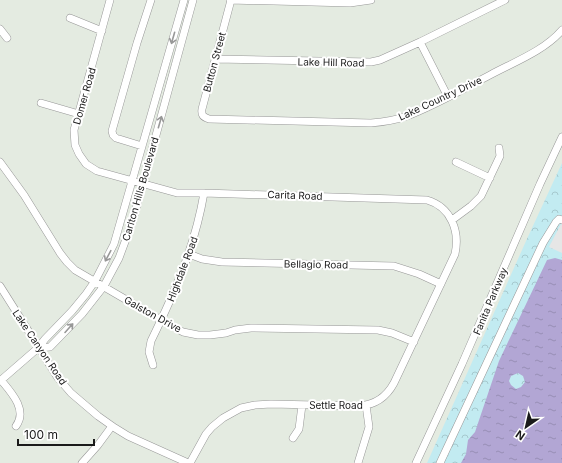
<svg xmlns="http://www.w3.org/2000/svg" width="562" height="463" font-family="Inter,sans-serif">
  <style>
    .park { fill: url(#park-crowns) }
    .parking { fill: #e6e6e6 }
    .water { fill: url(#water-ripples); fill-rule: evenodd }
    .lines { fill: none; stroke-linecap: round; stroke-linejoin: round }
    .minor-casing { stroke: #979797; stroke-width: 8 }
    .minor { stroke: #fff; stroke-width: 7 }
    .oneway { stroke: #989898 }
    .labels { text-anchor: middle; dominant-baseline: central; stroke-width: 4; stroke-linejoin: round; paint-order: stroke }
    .street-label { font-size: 10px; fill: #1a1a1a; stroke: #fff }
  </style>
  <defs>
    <pattern id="park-crowns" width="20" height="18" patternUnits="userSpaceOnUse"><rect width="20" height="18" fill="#c2ebf1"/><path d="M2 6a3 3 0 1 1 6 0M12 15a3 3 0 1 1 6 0" fill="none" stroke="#a6c9ce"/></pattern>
    <pattern id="water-ripples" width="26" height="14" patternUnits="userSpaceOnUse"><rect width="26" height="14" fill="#b2a6d4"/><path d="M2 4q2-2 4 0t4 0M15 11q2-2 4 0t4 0" fill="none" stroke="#988eb5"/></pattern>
  </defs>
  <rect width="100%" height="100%" fill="#e4ebe1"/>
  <path class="park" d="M562 163V463H427L526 241Z"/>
  <path class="parking" d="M561 224 562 225V253L549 247Z"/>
  <path class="water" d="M555 258 562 260V463H461L466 454 468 440 475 432 499 361 547 260ZM518 373 523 376 525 382 521 387 516 389 511 385 509 381 511 376Z"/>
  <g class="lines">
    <g class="minor-casing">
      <path id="minor" d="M110 0 74 130 75 145 79 154 86 164 97 171 177 193H204L427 200C451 207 460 231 455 254L394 383C387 396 375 405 359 406L271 404 255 405 241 408 223 418 212 427 206 434 190 463
        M230 0 350 3 371 0
        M231 0 202 109C201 115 203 117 209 119L371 123C384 122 396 120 407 116 436 105 463 89 490 75 514 62 544 51 562 30
        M70 18 102 31
        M0 29 7 38
        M420 42 448 97
        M215 59 371 62 380 60 420 42 505 0
        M41 103 79 114
        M142 146 116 138 113 135 112 131 137 43 151 0
        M0 162 24 195 60 253 67 262 75 270 161 320 183 332 198 335H210L226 333 235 330 251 328 378 330 392 333 414 342
        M456 162 490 178
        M452 220 471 206 481 196 500 156 499 148
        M189 254 202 259 222 262 394 266 419 274 441 284
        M0 286 58 378 71 393 98 416 115 428 128 436 188 463
        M38 348 50 347 82 314 104 286 119 258 132 223 193 0
        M153 365 149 352 151 341C175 292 195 246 204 193
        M1 380C11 392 28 410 16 426
        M0 381 38 348 45 339 72 311 86 294 95 281 114 244 184 0
        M293 438 299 429 302 405
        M82 463 98 445 112 426
        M358 463 369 427 366 405
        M416 463 462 364 540 184 562 137
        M440 463 543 243 556 222 559 219 562 220"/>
    </g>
    <use href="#minor" class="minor"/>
  </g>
  <defs><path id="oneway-shaft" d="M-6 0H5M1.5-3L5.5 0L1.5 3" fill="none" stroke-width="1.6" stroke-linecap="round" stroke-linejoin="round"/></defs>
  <g class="oneway">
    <use href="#oneway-shaft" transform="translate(173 38) rotate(106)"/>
    <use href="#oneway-shaft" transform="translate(160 122) rotate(-74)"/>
    <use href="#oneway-shaft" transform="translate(108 256) rotate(118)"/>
    <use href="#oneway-shaft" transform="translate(69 328) rotate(-48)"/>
  </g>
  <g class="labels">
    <g class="street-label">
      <text transform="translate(214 62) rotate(-75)">Button Street</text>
      <text transform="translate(331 62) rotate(1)">Lake Hill Road</text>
      <text transform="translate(84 96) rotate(-74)">Domer Road</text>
      <text transform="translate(440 98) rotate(-25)">Lake Country Drive</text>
      <text transform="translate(140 189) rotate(-74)">Carlton Hills Boulevard</text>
      <text transform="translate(295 195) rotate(2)">Carita Road</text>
      <text transform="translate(316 264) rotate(1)">Bellagio Road</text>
      <text transform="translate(182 269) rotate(-69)">Highdale Road</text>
      <text transform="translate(490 301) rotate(-67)">Fanita Parkway</text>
      <text transform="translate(153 314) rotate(29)">Galston Drive</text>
      <text transform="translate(40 347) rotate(56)">Lake Canyon Road</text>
      <text x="336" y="405">Settle Road</text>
    </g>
  </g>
  <g transform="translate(526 427) rotate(214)" stroke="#ffffff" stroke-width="3" paint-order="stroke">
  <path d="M0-3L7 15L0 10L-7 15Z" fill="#1a1a1a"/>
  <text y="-6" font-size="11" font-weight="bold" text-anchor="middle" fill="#1a1a1a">N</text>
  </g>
  <path d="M18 439v6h76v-6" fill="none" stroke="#1a1a1a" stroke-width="2"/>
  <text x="24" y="439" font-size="12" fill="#1a1a1a" stroke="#ffffff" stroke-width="3" paint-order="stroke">100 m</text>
</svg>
